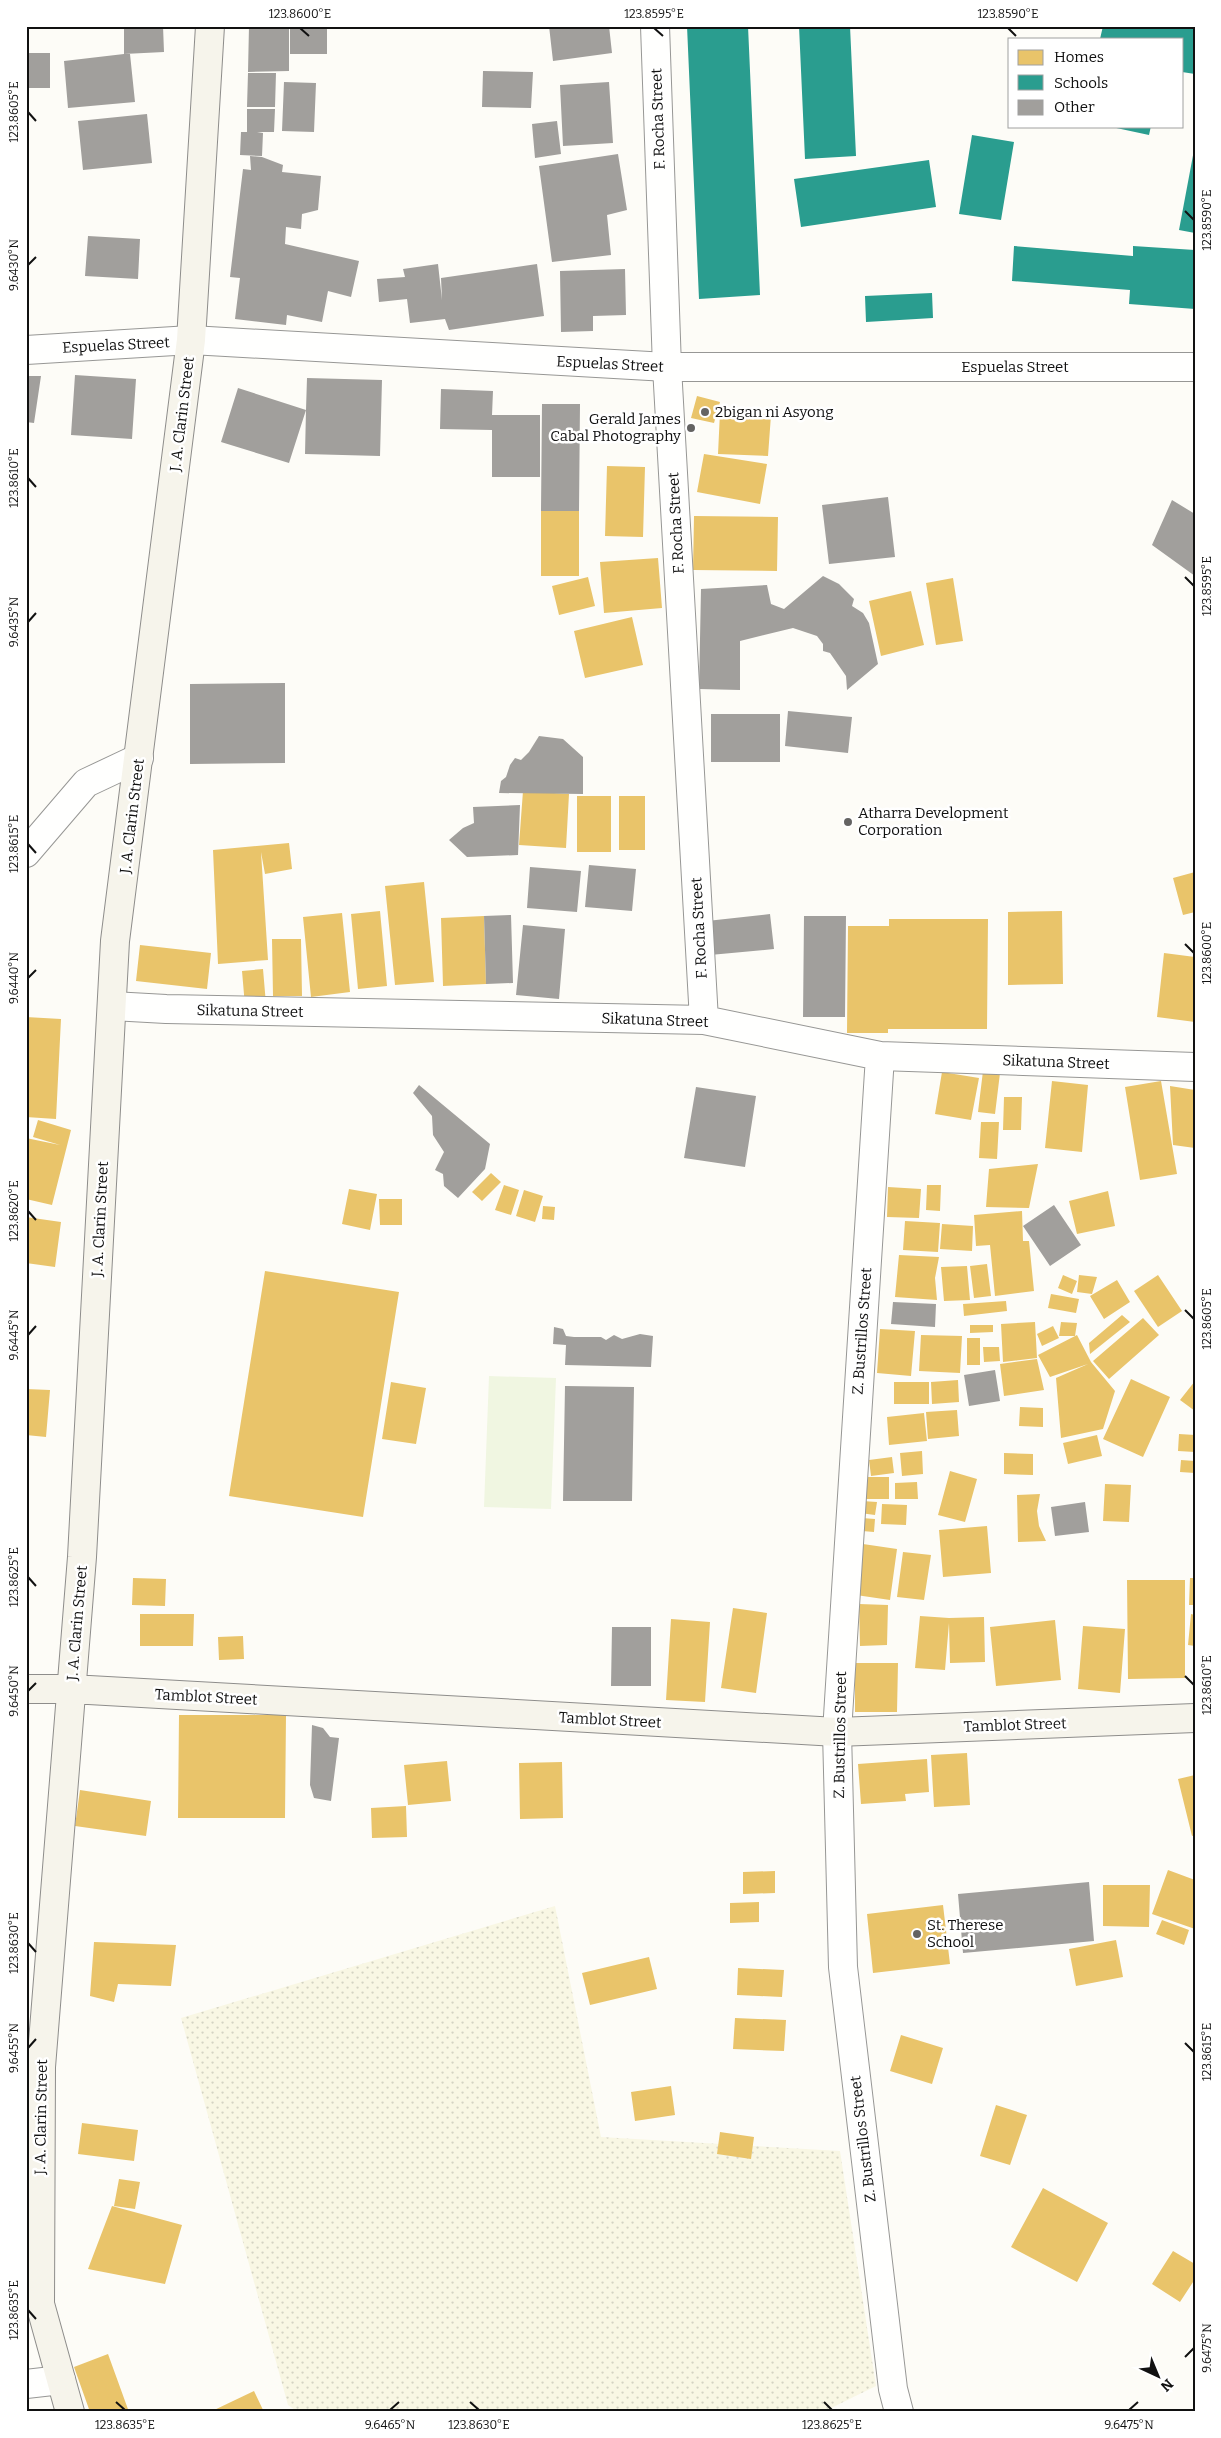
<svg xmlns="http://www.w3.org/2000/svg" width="1221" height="2438" font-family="Bitter,serif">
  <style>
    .farmland { fill: url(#farmland-dots) }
    .pitch { fill: #f0f6e1 }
    .homes { fill: #e9c46a }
    .schools { fill: #2a9d8f }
    .building { fill: #a19f9c }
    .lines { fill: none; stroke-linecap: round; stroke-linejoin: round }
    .minor-casing { stroke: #979795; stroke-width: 30 }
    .tertiary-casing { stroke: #979795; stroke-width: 30 }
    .secondary-casing { stroke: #8e8d8b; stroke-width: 30 }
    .minor { stroke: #fffffe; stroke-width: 28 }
    .tertiary { stroke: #fffffe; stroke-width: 28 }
    .secondary { stroke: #f6f4eb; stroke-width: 28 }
    .ticks { fill: none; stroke: #111; stroke-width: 2 }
    .poi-dot { fill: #646362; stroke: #fff; stroke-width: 2 }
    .labels { text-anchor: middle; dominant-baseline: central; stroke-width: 5; stroke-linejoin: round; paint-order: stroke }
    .street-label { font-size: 15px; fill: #111; stroke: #fff }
    .poi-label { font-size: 15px; fill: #111; stroke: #fff; text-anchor: start }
    .neatline { fill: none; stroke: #111; stroke-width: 2 }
    .ticks-label { font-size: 12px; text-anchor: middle; fill: #111 }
  </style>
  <defs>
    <pattern id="farmland-dots" width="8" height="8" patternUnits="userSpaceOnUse" patternTransform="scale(1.25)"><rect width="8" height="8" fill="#f9f7e4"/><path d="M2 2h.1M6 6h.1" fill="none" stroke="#d4d3c3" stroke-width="1.8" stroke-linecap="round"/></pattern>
  </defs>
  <rect width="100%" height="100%" fill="#fdfcf7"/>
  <path class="farmland" d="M555 1906 601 2137 840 2151 876 2386 823 2412H298L288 2405 181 2018Z"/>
  <path class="pitch" d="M489 1376 556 1378 551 1509 484 1507Z"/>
  <path class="homes" d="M697 396 720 402 714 423 691 418Z
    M720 412 771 415 768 456 718 454Z
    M704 454 767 464 760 504 697 492Z
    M607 466 645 467 643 537 605 536Z
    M541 511H579V576H541Z
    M694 516 778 517 777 571 693 570Z
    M658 558 662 608 604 613 600 562Z
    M588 577 595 606 559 615 552 586Z
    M953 578 963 641 936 645 926 583Z
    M911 591 924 645 881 656 869 601Z
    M632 617 643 665 585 678 574 631Z
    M523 791 569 794 566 848 519 845Z
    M577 796H611V852H577Z
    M619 796H645V850H619Z
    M289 843 292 869 265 874 261 852 268 960 218 964 213 850Z
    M1195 872V912L1183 915 1173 878Z
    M424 882 434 982 395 985 385 886Z
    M380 911 387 986 358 989 351 914Z
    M1062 911 1063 984 1008 985V912Z
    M342 913 350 992 311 997 303 917Z
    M484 916 486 984 443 986 441 918Z
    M889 919H988L987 1029H888V1033H847L848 926H889Z
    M272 939H301L302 996H273Z
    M140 945 211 953 207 989 136 981Z
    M1164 953 1195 957V1022L1157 1017Z
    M263 969 266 1004 245 1006 242 971Z
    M26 1017 61 1019 56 1119 26 1117Z
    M983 1071 1000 1073 995 1114 978 1112Z
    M942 1072 979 1078 971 1120 935 1114Z
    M1052 1081 1088 1085 1082 1152 1045 1148Z
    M1161 1081 1177 1174 1140 1180 1125 1087Z
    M1170 1086 1195 1090V1148L1173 1145Z
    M1004 1097H1022L1021 1130H1003Z
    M38 1120 71 1130 52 1205 26 1199V1138L60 1145 33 1137Z
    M981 1122H999L997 1159 979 1158Z
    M1038 1164 1029 1208 986 1207 989 1169Z
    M491 1173 501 1182 482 1201 472 1192Z
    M504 1185 519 1190 511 1215 495 1210Z
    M927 1185H941L940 1211 926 1210Z
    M888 1187 921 1189 919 1218 887 1217Z
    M349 1189 377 1194 370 1230 342 1224Z
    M524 1190 543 1196 535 1222 516 1216Z
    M1108 1191 1115 1226 1077 1234 1069 1201Z
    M379 1199H402V1225H380Z
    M543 1206 555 1207 554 1220 542 1219Z
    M1022 1211 1023 1241H1029L1034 1291 995 1296 990 1245 976 1246 974 1215Z
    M26 1217 61 1222 55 1267 26 1263Z
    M905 1221 940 1223 938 1252 903 1250Z
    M942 1224 973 1226 972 1251 940 1249Z
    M899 1255 939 1257 935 1278 937 1300 895 1297Z
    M987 1264 991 1296 974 1298 970 1266Z
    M967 1266 970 1300 944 1301 941 1267Z
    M265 1271 399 1292 363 1517 229 1496Z
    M1063 1275 1077 1281 1072 1294 1058 1288Z
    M1079 1275 1097 1277 1092 1294 1077 1292Z
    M1158 1275 1182 1311 1158 1327 1134 1291Z
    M1117 1280 1130 1302 1104 1319 1090 1296Z
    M1051 1294 1079 1299 1076 1313 1048 1308Z
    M1006 1301 1007 1311 964 1316 963 1304Z
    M1122 1315 1130 1322 1090 1354 1089 1343Z
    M1143 1318 1159 1335 1109 1379 1093 1361Z
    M1035 1322 1037 1358 1003 1362 1001 1324Z
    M1061 1322 1077 1323 1075 1336H1059Z
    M970 1325H993V1332L970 1333Z
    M1053 1326 1059 1338 1042 1346 1037 1334Z
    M880 1329 915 1331 911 1376 877 1373Z
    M921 1335 962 1336 960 1373 919 1371Z
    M1077 1335 1091 1362 1115 1391 1103 1429 1061 1438 1056 1378 1088 1364 1050 1377 1038 1355Z
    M967 1338H980V1365H967Z
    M983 1347H999L1000 1361 984 1362Z
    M1037 1359 1044 1390 1004 1396 1000 1364Z
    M1131 1379 1170 1397 1143 1457 1103 1439Z
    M958 1380 959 1402 932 1404 931 1382Z
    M1195 1381V1411L1180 1400Z
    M391 1382 426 1388 416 1444 382 1439Z
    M894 1382H929V1404H894Z
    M26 1389 50 1390 46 1437 26 1435Z
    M1020 1407 1043 1408V1427L1019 1426Z
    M957 1410 959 1436 928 1439 926 1412Z
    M924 1413 927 1441 889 1445 887 1417Z
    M1179 1434 1195 1435V1452L1178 1451Z
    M1097 1435 1102 1456 1068 1464 1063 1443Z
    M922 1451 923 1474 902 1476 900 1453Z
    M1004 1453 1033 1454V1475L1004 1474Z
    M892 1457 894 1473 871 1476 869 1460Z
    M1181 1460 1195 1461V1473L1180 1472Z
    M950 1471 977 1479 965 1522 938 1515Z
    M863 1477H889V1499H862Z
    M917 1482 918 1499H895V1483Z
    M1105 1484 1131 1485 1129 1522 1103 1521Z
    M1040 1494 1037 1511 1039 1526 1046 1541 1018 1542 1017 1495Z
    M862 1501 877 1502 875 1515 860 1513Z
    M882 1504 907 1505 906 1525 881 1524Z
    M862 1518 875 1519 874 1532 862 1531Z
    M987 1526 991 1573 943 1577 939 1530Z
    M863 1544 897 1549 890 1600 856 1595Z
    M903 1552 931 1555 924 1600 897 1597Z
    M133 1578 166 1579 165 1606 132 1605Z
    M1190 1578H1195V1605H1189Z
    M1127 1580H1185V1678L1128 1679Z
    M859 1604 888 1605 887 1645 860 1646Z
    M733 1608 767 1613 756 1693 721 1688Z
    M140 1614H194L193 1646H140Z
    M1191 1614 1195 1615V1646L1188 1645Z
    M920 1616 949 1618 984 1617 985 1662 950 1663 949 1623 945 1670 915 1668Z
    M671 1619 710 1622 705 1702 666 1700Z
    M1055 1620 1061 1680 996 1686 990 1627Z
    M1083 1626 1125 1629 1120 1693 1078 1689Z
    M243 1636 244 1659 219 1660 218 1637Z
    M855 1663H898L897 1712H855Z
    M179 1715H286L285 1818H178Z
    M967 1753 970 1805 934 1807 931 1755Z
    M927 1759 929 1792 905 1794 906 1801 861 1804 858 1764Z
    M447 1761 451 1801 408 1805 404 1765Z
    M562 1762 563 1818 520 1819 519 1763Z
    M1195 1775V1835L1192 1836 1178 1779Z
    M80 1790 151 1801 146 1836 75 1826Z
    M406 1806 407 1837 372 1838 371 1808Z
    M1168 1870 1195 1880V1929L1152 1914Z
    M775 1871V1893L743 1894V1872Z
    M1103 1885H1150L1149 1927 1103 1926Z
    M759 1902V1922L730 1923V1903Z
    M943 1905 950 1964 873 1973 867 1914Z
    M1162 1920 1189 1930 1184 1945 1156 1934Z
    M1116 1940 1123 1977 1076 1986 1069 1949Z
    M94 1942 176 1945 171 1986 118 1984 114 2002 90 1996Z
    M649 1957 657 1989 590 2005 582 1973Z
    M738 1968 784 1970 782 1997 737 1995Z
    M735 2018 786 2020 784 2051 733 2049Z
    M901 2035 943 2048 932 2084 890 2071Z
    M671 2086 675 2115 635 2121 631 2092Z
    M996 2105 1027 2115 1010 2165 980 2156Z
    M82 2123 138 2130 134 2161 78 2154Z
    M720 2132 754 2137 751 2159 717 2154Z
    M119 2179 140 2182 135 2209 114 2206Z
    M1043 2188 1108 2223 1077 2282 1011 2247Z
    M112 2206 182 2225 165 2284 88 2269Z
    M1173 2251 1195 2264V2279L1180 2302 1152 2284Z
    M108 2354 129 2412H90L74 2367Z
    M254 2391 264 2412H210Z"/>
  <path class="schools" d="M687 26H748L760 295 699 299Z
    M799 26H850L856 156 805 159Z
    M1103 26H1195V74L1182 72V39H1100Z
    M1107 126H1151L1149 135Z
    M972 135 1014 142 1001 220 959 214Z
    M1194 150H1195V233L1179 230Z
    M929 160 936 207 801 227 794 179Z
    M1014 246 1133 256V246L1195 250V309L1129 304 1130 290 1012 281Z
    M932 293 933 318 866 322 865 296Z"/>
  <path class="building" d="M124 26H163L164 52 124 54Z
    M249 26H289V71L248 72Z
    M290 26H327V54H290Z
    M549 26H609L612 53 553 61Z
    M26 53H50V88H26Z
    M124 54H130L135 102 68 108 64 61Z
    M483 71 533 72 531 108 482 107Z
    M248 73H276L275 107H247Z
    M284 82 316 83 314 132 282 131Z
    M609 82 613 143 563 146 560 85Z
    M247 109H275L274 132H257L263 133 262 156 240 155 241 132H247Z
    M147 114 152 163 83 170 78 121Z
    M557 121 561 154 535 158 532 124Z
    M618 154 627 210 607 215 611 255 552 262 539 166Z
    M250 156 262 157 283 165 282 172 321 176 318 210 302 214 301 229 286 227 285 244 359 261 351 297 328 291 322 322 287 315 286 325 235 319 240 278 230 277 243 169 251 170Z
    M88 236 140 239 138 279 85 276Z
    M438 264 442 300 441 278 537 264 544 316 449 330 445 319 410 323 407 299 379 302 377 279 405 277 403 269Z
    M625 269 626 315 593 316V331L561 332 560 271Z
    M75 375 136 379 132 439 71 435Z
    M26 376H41L34 423 26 422Z
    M307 378 382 380 380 456 305 454 306 410 289 463 221 442 238 388 306 410Z
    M441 389 493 391 492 415H540V477H492V430L440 429Z
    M542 404H580L579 511H541Z
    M888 497 895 557 829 564 822 505Z
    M1172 500 1195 514V576L1152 545Z
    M823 576 839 584 854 599 852 606 863 613 869 623 878 664 847 690 846 676 830 653 823 651V644L817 636 793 628 740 641V690L699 689 701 589 767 585 771 604 784 609Z
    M285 683V763L190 764V684Z
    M788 711 852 717 848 753 785 746Z
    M711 714H780V762H711Z
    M539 736 563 739 583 757V794L499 793 501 781 506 777 510 765 515 758 521 760 529 752Z
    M520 805 518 855 467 857 449 840 463 828 474 823 473 807Z
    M589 865 636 869 632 911 585 907Z
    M530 867 581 871 577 912 527 908Z
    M770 914 774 949 710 955 707 921Z
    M511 915 513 983 486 984 484 916Z
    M804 916H846L845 1017H803Z
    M523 925 565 929 559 999 516 995Z
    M419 1085 490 1144 485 1169 458 1198 444 1186 443 1174 435 1170 444 1152 433 1135 432 1116 413 1093Z
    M696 1087 756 1096 745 1167 684 1158Z
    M1054 1205 1081 1245 1050 1266 1023 1226Z
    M893 1302 936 1304 935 1327 891 1324Z
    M554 1327 563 1329 566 1336 574 1337H601L606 1340 614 1335 622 1339 640 1334 653 1336 651 1367 565 1365 566 1345 553 1344Z
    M995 1370 1000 1401 969 1406 964 1375Z
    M565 1386 634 1387 632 1501H563Z
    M1085 1502 1089 1532 1055 1536 1051 1507Z
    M612 1627H651V1686H611Z
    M312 1725 323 1728 330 1737 339 1738 331 1801 314 1798 310 1785Z
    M1089 1882 1094 1941 963 1953 958 1894Z"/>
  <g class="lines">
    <g class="minor-casing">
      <path id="minor" d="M655 26 667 367 704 1020
        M112 1006 166 1009 704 1020 880 1056 1195 1067
        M880 1056 837 1732 843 1967 893 2389 899 2412
        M26 2384 61 2380"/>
    </g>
    <g class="tertiary-casing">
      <path id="tertiary" d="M26 350 191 340 667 367H1195
        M26 853 86 783 139 758"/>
    </g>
    <g class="secondary-casing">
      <path id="secondary" d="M26 1689H71L837 1732 1195 1718
        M70 2412 40 2304 41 2067 82 1557 115 941 191 340 210 26"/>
    </g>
    <use href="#minor" class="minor"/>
    <use href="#tertiary" class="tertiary"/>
    <use href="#secondary" class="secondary"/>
  </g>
  <path class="ticks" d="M300 28 309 36M654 28 663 36M1008 28 1016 36M28 112 36 121M1185 211 1194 220M28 265 36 257M28 478 36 487M1185 577 1194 586M28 622 36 613M28 844 36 853M1185 944 1194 953M28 978 36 970M28 1211 36 1220M1185 1310 1194 1319M28 1335 36 1326M28 1577 36 1586M1185 1676 1194 1685M28 1691 36 1683M28 1943 36 1952M1185 2043 1194 2052M28 2048 36 2039M28 2310 36 2319M1185 2357 1194 2348M116 2402 125 2410M470 2402 479 2410M824 2402 832 2410M390 2410 399 2402M1129 2410 1138 2402"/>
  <g class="poi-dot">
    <circle cx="705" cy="412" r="5"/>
    <circle cx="691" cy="428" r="5"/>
    <circle cx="848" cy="822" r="5"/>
    <circle cx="917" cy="1934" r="5"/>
  </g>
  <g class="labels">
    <g class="street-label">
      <text transform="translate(658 119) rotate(-92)">F. Rocha Street</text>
      <text transform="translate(116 345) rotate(-3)">Espuelas Street</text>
      <text transform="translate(610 364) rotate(3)">Espuelas Street</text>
      <text x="1015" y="367">Espuelas Street</text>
      <text transform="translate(182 414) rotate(-83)">J. A. Clarin Street</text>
      <text transform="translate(676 523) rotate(-93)">F. Rocha Street</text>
      <text transform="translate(132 816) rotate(-83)">J. A. Clarin Street</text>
      <text transform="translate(699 928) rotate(-93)">F. Rocha Street</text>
      <text transform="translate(250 1011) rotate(1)">Sikatuna Street</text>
      <text transform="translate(655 1020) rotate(2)">Sikatuna Street</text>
      <text transform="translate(1056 1062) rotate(2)">Sikatuna Street</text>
      <text transform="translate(100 1219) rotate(-87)">J. A. Clarin Street</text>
      <text transform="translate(862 1331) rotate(-86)">Z. Bustrillos Street</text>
      <text transform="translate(77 1623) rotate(-85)">J. A. Clarin Street</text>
      <text transform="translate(206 1697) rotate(3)">Tamblot Street</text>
      <text transform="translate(610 1720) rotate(3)">Tamblot Street</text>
      <text transform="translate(1015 1725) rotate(-2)">Tamblot Street</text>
      <text transform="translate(840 1735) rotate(-89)">Z. Bustrillos Street</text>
      <text transform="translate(41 2117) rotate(-89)">J. A. Clarin Street</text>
      <text transform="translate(863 2139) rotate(-97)">Z. Bustrillos Street</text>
    </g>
    <g class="poi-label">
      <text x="715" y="412">2bigan ni Asyong</text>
      <text x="681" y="419" text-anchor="end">Gerald James<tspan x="681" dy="17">Cabal Photography</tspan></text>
      <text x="858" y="813">Atharra Development<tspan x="858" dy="17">Corporation</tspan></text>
      <text x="927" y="1925">St. Therese<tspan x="927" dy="17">School</tspan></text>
    </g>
  </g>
  <rect width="1221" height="2438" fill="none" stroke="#ffffff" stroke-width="55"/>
  <rect x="1008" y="38" width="175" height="90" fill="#ffffff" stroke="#a0a0a0"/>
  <rect x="1018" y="50" width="25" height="15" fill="#e9c46a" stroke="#a0a0a0"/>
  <text x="1054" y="62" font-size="15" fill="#111111">Homes</text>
  <rect x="1018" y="75" width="25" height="15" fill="#2a9d8f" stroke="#a0a0a0"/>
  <text x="1054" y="88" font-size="15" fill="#111111">Schools</text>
  <rect x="1018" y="100" width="25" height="15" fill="#a19f9c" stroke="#a0a0a0"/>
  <text x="1054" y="112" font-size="15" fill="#111111">Other</text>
  <g transform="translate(1158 2376) rotate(136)" stroke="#ffffff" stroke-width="4" paint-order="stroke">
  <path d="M0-4L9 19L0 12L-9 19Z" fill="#111111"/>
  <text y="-8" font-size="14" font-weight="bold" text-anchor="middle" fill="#111111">N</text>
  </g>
  <rect x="28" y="28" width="1166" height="2382" class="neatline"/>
  <g class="ticks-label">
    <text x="300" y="18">123.8600°E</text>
    <text x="654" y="18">123.8595°E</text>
    <text x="1008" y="18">123.8590°E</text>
    <text transform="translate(14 112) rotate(-90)" y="4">123.8605°E</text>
    <text transform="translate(1207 220) rotate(-90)" y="4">123.8590°E</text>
    <text transform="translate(14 265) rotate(-90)" y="4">9.6430°N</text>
    <text transform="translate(14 478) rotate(-90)" y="4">123.8610°E</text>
    <text transform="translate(1207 586) rotate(-90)" y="4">123.8595°E</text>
    <text transform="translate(14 622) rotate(-90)" y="4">9.6435°N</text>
    <text transform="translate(14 844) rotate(-90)" y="4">123.8615°E</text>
    <text transform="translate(1207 953) rotate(-90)" y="4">123.8600°E</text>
    <text transform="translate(14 978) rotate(-90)" y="4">9.6440°N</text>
    <text transform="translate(14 1211) rotate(-90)" y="4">123.8620°E</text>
    <text transform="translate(1207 1319) rotate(-90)" y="4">123.8605°E</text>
    <text transform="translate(14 1335) rotate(-90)" y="4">9.6445°N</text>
    <text transform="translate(14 1577) rotate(-90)" y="4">123.8625°E</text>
    <text transform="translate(1207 1685) rotate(-90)" y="4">123.8610°E</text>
    <text transform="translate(14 1691) rotate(-90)" y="4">9.6450°N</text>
    <text transform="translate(14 1943) rotate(-90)" y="4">123.8630°E</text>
    <text transform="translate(14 2048) rotate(-90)" y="4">9.6455°N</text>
    <text transform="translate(1207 2052) rotate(-90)" y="4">123.8615°E</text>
    <text transform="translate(14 2310) rotate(-90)" y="4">123.8635°E</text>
    <text transform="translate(1207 2348) rotate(-90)" y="4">9.6475°N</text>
    <text x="125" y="2429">123.8635°E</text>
    <text x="390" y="2429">9.6465°N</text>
    <text x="479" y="2429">123.8630°E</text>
    <text x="832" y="2429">123.8625°E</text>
    <text x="1129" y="2429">9.6475°N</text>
  </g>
</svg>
